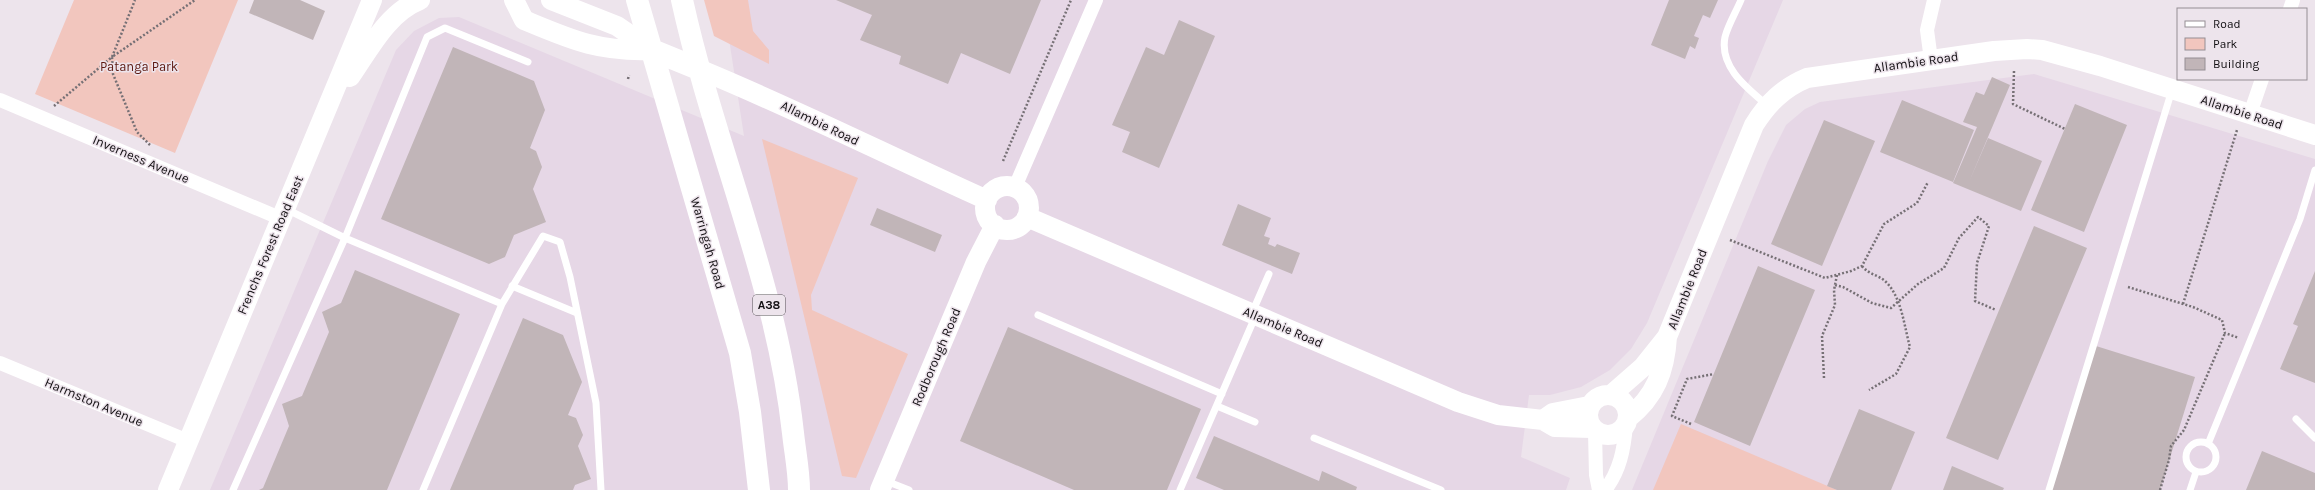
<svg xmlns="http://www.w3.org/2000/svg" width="2315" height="490" font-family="Karla,sans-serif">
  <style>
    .built { fill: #e6d7e6 }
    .green { fill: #f2c6be }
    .building { fill: #c1b5b8 }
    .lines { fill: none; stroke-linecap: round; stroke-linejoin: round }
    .path { stroke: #767075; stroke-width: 2.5; stroke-dasharray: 2 2; stroke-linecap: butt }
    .service { stroke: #fff; stroke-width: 7 }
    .minor { stroke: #fff; stroke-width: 14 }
    .secondary { stroke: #fff; stroke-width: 20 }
    .trunk { stroke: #fff; stroke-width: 22 }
    .labels { text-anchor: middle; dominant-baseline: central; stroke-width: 3; stroke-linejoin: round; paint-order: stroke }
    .shield { fill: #ede4ec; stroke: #534e53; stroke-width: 1 }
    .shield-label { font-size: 12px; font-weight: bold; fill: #110e11 }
    .street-label { font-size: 13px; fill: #110e11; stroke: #ede4ec }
    .park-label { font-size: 13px; fill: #5d1a12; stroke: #ede4ec }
  </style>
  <rect width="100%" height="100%" fill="#ede4ec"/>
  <path class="built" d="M723 0H1783L1647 323 1631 349 1610 370 1581 387 1550 395H1529L1521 457 1570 478 1566 490H210L396 50 414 31 439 18 459 17 744 136Z
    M2034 74 2315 159V490H1632L1768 161 1786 125 1805 109 1820 102Z"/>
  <path class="green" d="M74 0H238L175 153 35 94Z
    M704 0H748L753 31 769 50V64L714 36Z
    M762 139 858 178 811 295 812 310 908 354 856 478 842 476Z
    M1681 424 1837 490H1653Z"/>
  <path class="building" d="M254 0H300L325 11 313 40 249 13Z
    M836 0H1041L1010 74 961 53 948 84 899 64 901 56 860 40 872 15Z
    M1669 0H1718L1710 18 1703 15 1694 36 1699 38 1695 49 1690 46 1685 59 1651 45Z
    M1179 20 1215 36 1159 168 1122 152 1130 132 1112 125 1146 47 1164 55Z
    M453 47 534 81 545 110 530 148 536 151 542 167 533 189 546 222 514 235 505 257 489 264 381 219Z
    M1992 77 2010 85 1969 182 1988 138 2042 161 2021 211 1953 183 1977 127 1963 122 1976 92 1984 95Z
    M1902 100 1974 130 1953 182 1880 152Z
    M2075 104 2127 125 2084 232 2031 210Z
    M1824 120 1875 141 1822 266 1771 244Z
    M1238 204 1271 218 1264 236 1270 238 1268 244 1275 247 1277 244 1300 253 1292 274 1222 245Z
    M877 208 942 235 935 252 870 225Z
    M2034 226 2087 248 1998 460 1946 438Z
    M1758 266 1815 290 1750 446 1694 422Z
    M355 270 460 314 387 490H259L263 488 289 426 282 404 302 396 329 332 322 312 341 303Z
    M2315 271V383L2280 369 2298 326 2293 324Z
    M523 318 563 335 582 382 568 415 576 418 583 435 578 446 591 479 575 485 573 490H450Z
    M1008 327 1201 409 1167 490H1074L960 441Z
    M2096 346 2195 377 2160 490H2051Z
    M1859 409 1915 432 1891 490H1837L1827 486Z
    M1214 436 1319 481 1322 471 1357 487 1356 490H1224L1196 478Z
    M2262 451 2315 473V490H2246Z
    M1952 466 2004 488 2003 490H1943Z"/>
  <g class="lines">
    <path class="path" d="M2014 71 2013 104 2065 129
      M628 79 629 75
      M54 106 112 57 135 0
      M150 145 137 132 113 74 112 57 195 0
      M1003 161 1071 0
      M1730 240 1825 278 1851 271 1862 266 1884 224 1917 203 1928 182
      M1862 266C1869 275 1880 275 1887 283 1902 299 1904 326 1910 347L1896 374 1869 390
      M1835 285 1843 287 1872 303 1891 308 1918 284 1944 268 1959 238 1978 217 1989 226 1977 263 1975 301 1996 310
      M2128 287 2193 307 2222 320 2225 333 2239 338
      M2183 304 2237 130
      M1824 378 1822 336 1835 305 1834 290 1837 275
      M1691 424 1672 416 1687 379 1714 374
      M2160 490 2169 460 2171 446 2184 430 2225 333"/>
    <path class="service" d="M1741 0C1736 12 1728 25 1725 37 1719 67 1747 88 1767 105
      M286 209 345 238 502 304 423 490
      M512 286 577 313
      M502 304 543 236 560 242 570 277 596 403 601 490
      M1252 313 1269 274
      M1038 315 1222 394
      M1217 406 1255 422
      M2296 419 2315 438
      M1314 438 1441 490
      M2186 457a15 15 0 1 1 30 0a15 15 0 1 1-30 0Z
      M2208 444 2300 219 2315 170
      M886 481 909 490
      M233 490 345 238 427 37 445 28 528 62
      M1180 490 1255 317
      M2049 490 2172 90
      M2190 490 2196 472"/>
    <path class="minor" d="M2290 9 2293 0
      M1931 60 1927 30 1934 0
      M0 100 282 219
      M2250 114 2262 79
      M1015 187 1096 0
      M0 363 188 441
      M1595 432 1596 475 1599 490
      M1605 490C1620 471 1624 449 1626 425"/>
    <path class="secondary" d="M514 0 524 20C572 40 598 52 652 50
      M551 0 617 26 652 50
      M701 70C798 110 891 157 987 200
      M350 77C369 50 387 13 420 0
      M985 208a22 22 0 1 1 44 0a22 22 0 1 1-44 0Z
      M1027 217 1458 402 1498 415 1543 420 1555 427 1592 428
      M1588 415a20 20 0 1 1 40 0a20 20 0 1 1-40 0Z
      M1611 395 1643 367 1667 337 1754 125C1768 103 1783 88 1807 78L1994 51 2027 49 2042 50 2100 66 2315 135
      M1628 418C1655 397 1665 371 1667 337
      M1543 420 1553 413 1589 406
      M168 490 372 0
      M880 490 976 262 995 225"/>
    <path class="trunk" d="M637 0 740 353 750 412 759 490
      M682 0C714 146 777 284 793 433 795 452 799 471 799 490
      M652 50 701 70"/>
  </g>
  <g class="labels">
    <rect class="shield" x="753" y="295" width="32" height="20" rx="3"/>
    <g class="shield-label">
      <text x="769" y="305">A38</text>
    </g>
    <g class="street-label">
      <text transform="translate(1916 62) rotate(-8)">Allambie Road</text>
      <text transform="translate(2242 112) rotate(18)">Allambie Road</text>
      <text transform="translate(820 123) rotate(26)">Allambie Road</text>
      <text transform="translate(141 159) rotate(23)">Inverness Avenue</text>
      <text transform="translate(708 243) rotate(74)">Warringah Road</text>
      <text transform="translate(270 245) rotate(-67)">Frenchs Forest Road East</text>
      <text transform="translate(1687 289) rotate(-68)">Allambie Road</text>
      <text transform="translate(1283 327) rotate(23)">Allambie Road</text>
      <text transform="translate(936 357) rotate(-67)">Rodborough Road</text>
      <text transform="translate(94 402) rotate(23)">Harmston Avenue</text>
    </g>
    <g class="park-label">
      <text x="139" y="66">Patanga Park</text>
    </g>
  </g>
  <rect x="2177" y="8" width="130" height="72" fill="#ede4ec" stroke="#958e94"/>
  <rect x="2185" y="21" width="20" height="6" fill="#ffffff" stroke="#958e94"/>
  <text x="2213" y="28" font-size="12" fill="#110e11">Road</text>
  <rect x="2185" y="38" width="20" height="12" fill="#f2c6be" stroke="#958e94"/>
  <text x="2213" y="48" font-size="12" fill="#110e11">Park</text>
  <rect x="2185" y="58" width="20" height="12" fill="#c1b5b8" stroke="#958e94"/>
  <text x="2213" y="68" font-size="12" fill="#110e11">Building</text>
</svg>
